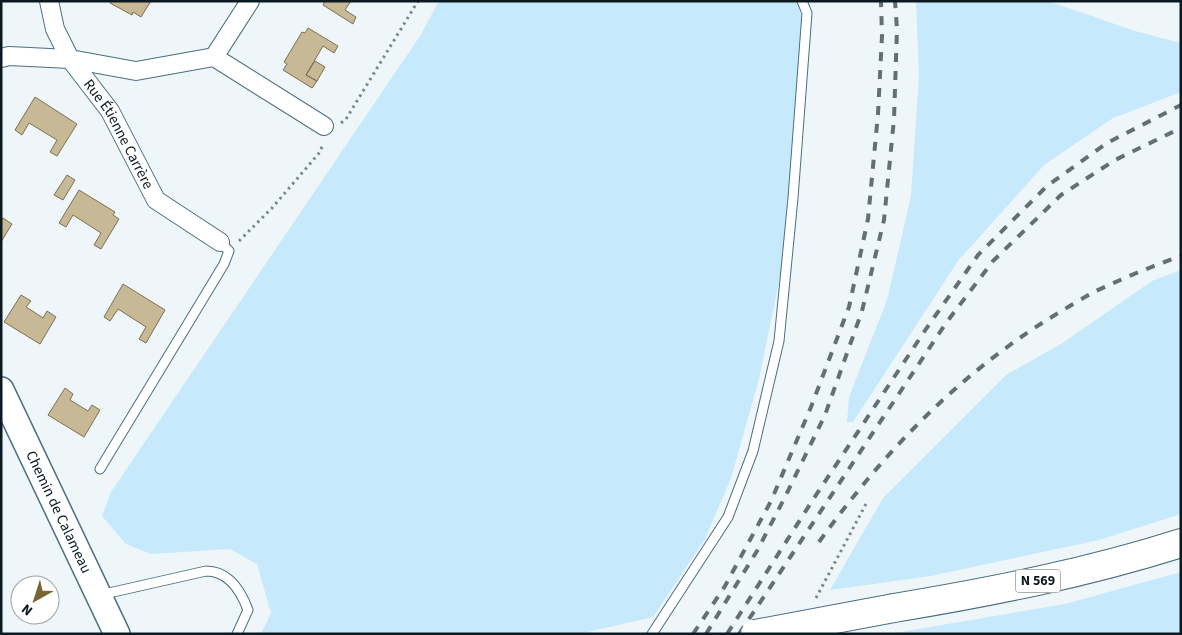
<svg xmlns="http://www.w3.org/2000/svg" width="1182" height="635" font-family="'Source Sans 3',sans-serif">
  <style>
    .green { fill: #c6e9fb }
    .building { fill: #c7b996; stroke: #7d7050 }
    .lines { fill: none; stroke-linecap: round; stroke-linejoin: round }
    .lane-casing { stroke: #4a6f80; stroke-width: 11 }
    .street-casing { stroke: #4a6f80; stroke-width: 20 }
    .secondary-casing { stroke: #4a6f80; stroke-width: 28 }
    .primary-casing { stroke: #4a6f80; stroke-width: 30 }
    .path { stroke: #7c878d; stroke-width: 3; stroke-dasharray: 2.5 4; stroke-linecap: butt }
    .lane { stroke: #fff; stroke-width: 9 }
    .street { stroke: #fff; stroke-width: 18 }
    .secondary { stroke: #fff; stroke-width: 25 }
    .primary { stroke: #fff; stroke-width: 28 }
    .rail { stroke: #626f74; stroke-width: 4; stroke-dasharray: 9 9; stroke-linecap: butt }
    .primary-bridge-casing { stroke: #4a6f80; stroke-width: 30; stroke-linecap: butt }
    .primary-bridge { stroke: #fff; stroke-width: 28 }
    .labels { text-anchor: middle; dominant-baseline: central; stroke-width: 4.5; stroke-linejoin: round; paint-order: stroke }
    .shield { fill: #fff; stroke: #545f64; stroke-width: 1 }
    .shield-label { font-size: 14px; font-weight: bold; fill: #0b1a21 }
    .street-label { font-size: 15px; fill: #0b1a21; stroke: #fff }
  </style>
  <rect width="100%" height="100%" fill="#eef6fa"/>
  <path class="green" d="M439 1H800L802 12 785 253 759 379 731 478 705 539 653 617 579 634H261L271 613 257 564 230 549 151 554 126 544 102 516 111 492 420 36Z
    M916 1H1048L1135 31 1181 43V92L1113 118 1044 165 958 261 853 422H847L849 397 887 300 911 196 919 76Z
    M1181 270V514L1099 540 931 576 830 590 883 498 1006 375 1061 344 1152 281Z
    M1181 572V634H889L1065 604Z"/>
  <path class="building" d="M111 1H151L141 17 133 12 132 15 110 3Z
    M325 1H351L345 10 356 17 353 24 323 5Z
    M308 28 338 46 334 53 323 46 306 75 317 81 312 88 283 70 287 64 284 62 302 32 305 33Z
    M315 61 325 67 317 81 306 75Z
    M35 97 77 124 57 156 50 152 57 140 29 123 22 135 15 130Z
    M67 175 75 180 63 200 54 195Z
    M79 190 115 212 113 215 119 219 101 249 94 245 101 233 73 215 66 227 59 223Z
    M3 218 12 224 1 242V221Z
    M123 284 165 310 146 343 139 339 146 327 118 309 110 321 104 317Z
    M21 295 31 301 26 307 34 312 43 318 47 311 56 317 40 344 4 322Z
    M65 388 73 394 70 400 88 411 92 405 100 410 84 437 48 415Z"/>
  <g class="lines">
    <g class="lane-casing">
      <path id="lane" d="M100 469 224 264 229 251 220 242
        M100 595 206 571C229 571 241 591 248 610L237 634
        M652 634 728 517 753 451 779 341 793 198 807 13 802 1"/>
    </g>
    <g class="street-casing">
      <g id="street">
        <path id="s1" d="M49 1 55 29 70 59 110 111 156 200 220 242"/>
        <path d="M214 57 250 1"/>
        <path d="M1 58 9 56 70 59 136 71 214 57 324 126"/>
      </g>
    </g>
    <g class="secondary-casing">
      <g id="secondary">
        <path id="s2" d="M1 390 117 634"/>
      </g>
    </g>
    <g class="primary-casing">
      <path id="primary" d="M894 608C990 592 1087 573 1181 543"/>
    </g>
    <path class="path" d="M341 123 346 119 418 1
      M239 241 272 208 320 152 323 144
      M816 598 867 502"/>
    <use href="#lane" class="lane"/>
    <use href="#street" class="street"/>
    <use href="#secondary" class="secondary"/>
    <use href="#primary" class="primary"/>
    <path class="rail" d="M819 542C883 453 957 376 1050 318 1065 309 1081 299 1096 291 1124 278 1152 266 1181 256
      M693 634 725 586 771 501 811 407 849 307 868 219 878 114 882 36 881 1
      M706 634 757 551 784 499 825 415 862 311 884 220 894 119 897 29 895 1
      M727 634 816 495 926 329 978 255 1047 186 1107 143 1181 105
      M739 634 946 323 993 261 1061 195 1115 160 1181 128"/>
    <g class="primary-bridge-casing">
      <path id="primary-bridge" d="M755 634 894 608"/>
    </g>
    <use href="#primary-bridge" class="primary-bridge"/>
  </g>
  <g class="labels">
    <rect class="shield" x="1015.5" y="569.5" width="45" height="23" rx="4"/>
    <g class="shield-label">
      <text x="1038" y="581">N 569</text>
    </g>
    <g class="street-label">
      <text stroke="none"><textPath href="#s1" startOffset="152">Rue Étienne Carrère</textPath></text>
      <text stroke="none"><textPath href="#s2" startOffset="135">Chemin de Calameau</textPath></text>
    </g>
  </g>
  <rect width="1182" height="635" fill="none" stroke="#0b1a21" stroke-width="5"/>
  <g transform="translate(35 600) rotate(219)"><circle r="24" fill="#ffffff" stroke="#9da3a6"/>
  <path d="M0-4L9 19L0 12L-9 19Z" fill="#786533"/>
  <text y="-8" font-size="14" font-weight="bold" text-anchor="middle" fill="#0b1a21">N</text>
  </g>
</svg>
